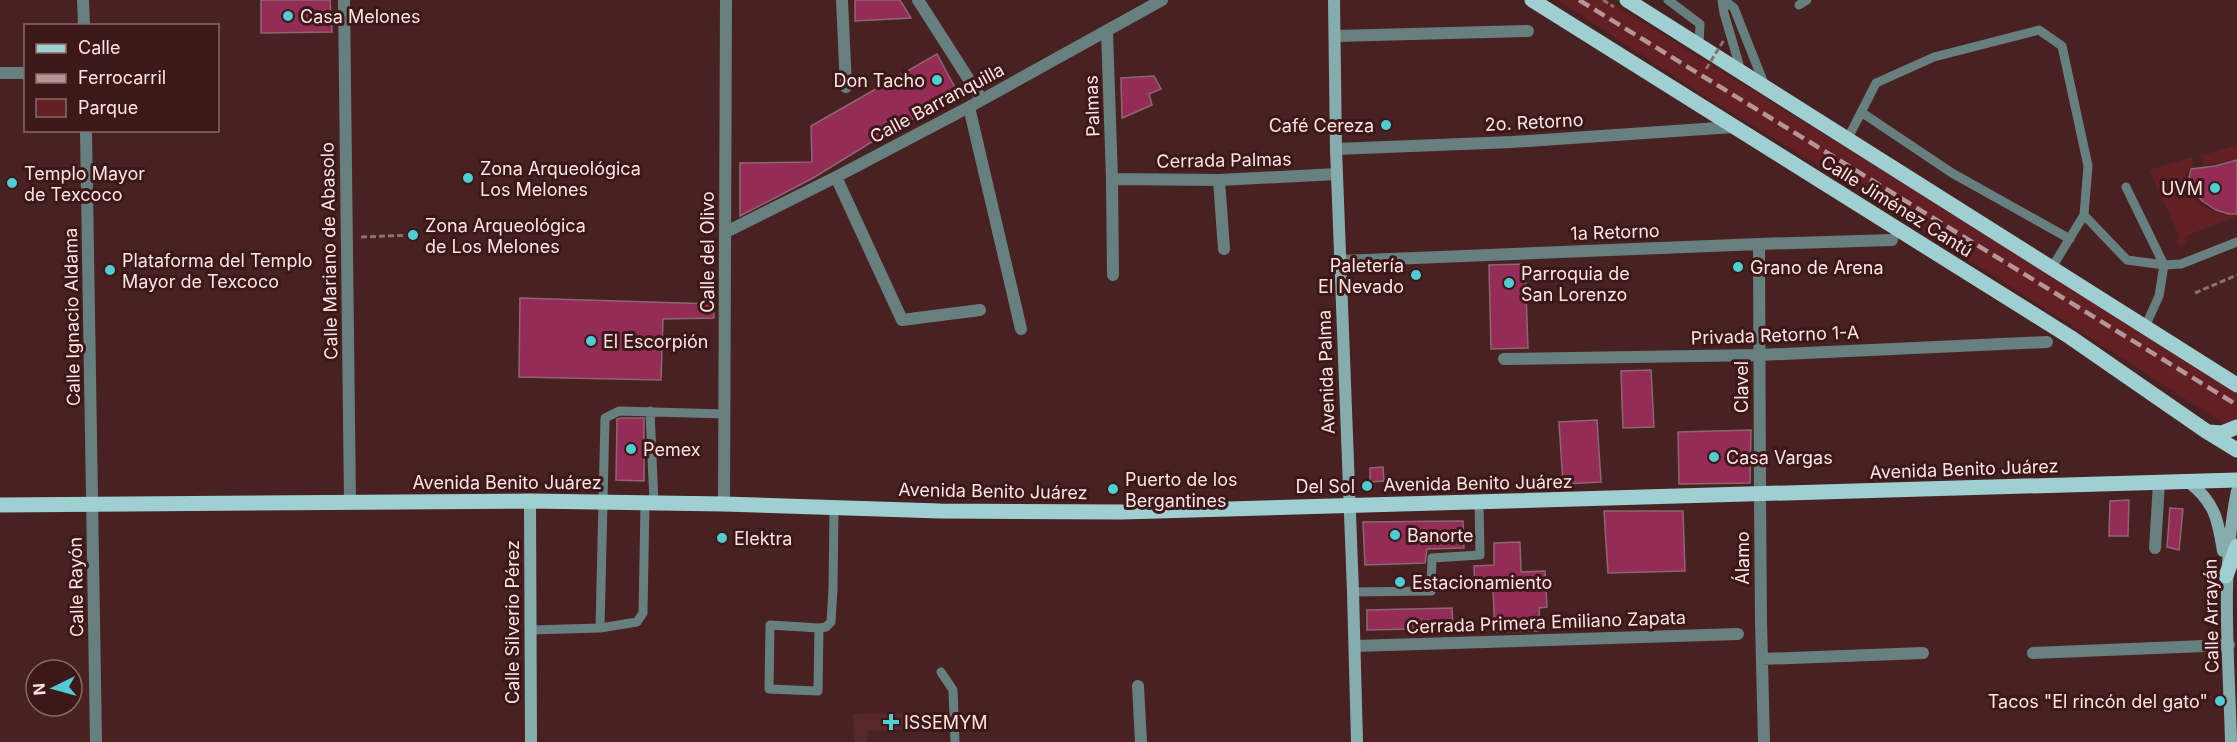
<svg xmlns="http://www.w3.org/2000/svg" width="2237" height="742" font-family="Inter,sans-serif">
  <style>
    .built { fill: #56282a }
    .green { fill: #621f24 }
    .building { fill: #932c56; stroke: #906572; stroke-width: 1.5 }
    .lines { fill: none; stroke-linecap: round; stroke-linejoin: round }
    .path { stroke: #906e6f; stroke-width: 3; stroke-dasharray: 6 3; stroke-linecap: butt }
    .service { stroke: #687f7f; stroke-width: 9 }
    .pedestrian { stroke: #687f7f; stroke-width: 12 }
    .minor { stroke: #687f7f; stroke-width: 12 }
    .secondary { stroke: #87acad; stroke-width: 12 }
    .primary { stroke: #9fcfd1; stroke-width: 15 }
    .rail { stroke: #b59596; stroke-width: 4.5; stroke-dasharray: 12 6; stroke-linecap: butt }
    .path-bridge { stroke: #906e6f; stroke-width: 3; stroke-dasharray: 6 3; stroke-linecap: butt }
    .poi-dot { fill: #51ccd2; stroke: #3d1819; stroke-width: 2 }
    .labels { text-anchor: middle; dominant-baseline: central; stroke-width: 6; stroke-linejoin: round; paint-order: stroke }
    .poi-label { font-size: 18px; fill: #fee3e3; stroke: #3d1819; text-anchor: start }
    .street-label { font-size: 18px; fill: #fee3e3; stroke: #3d1819 }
  </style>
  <rect width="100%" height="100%" fill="#482223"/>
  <path class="built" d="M928 713 929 729 868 731 867 742H854L853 714Z"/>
  <path class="green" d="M1558 0H1607L2237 390V432L1880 203 1704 96Z
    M2237 145V160L2204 165 2203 155Z
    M2192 157 2193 167 2186 174 2185 181C2191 204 2214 216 2237 214V216L2186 236 2184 239 2187 242 2184 245 2181 244 2180 248 2176 240 2179 237 2178 233 2149 170Z"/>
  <path class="building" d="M261 0H330L332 32 261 33Z
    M855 0H900L911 18 855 21Z
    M937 54 958 93 870 143 813 178 740 216V163L812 162 811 126Z
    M1154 76 1161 89 1149 94 1152 105 1122 118 1121 78Z
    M2237 160V214H2229L2216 210 2201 200 2190 185 2189 178 2191 169 2215 166Z
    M1525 264 1528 348 1491 349 1489 265Z
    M520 298 713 304 714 318 663 319 661 380 519 377Z
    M1651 370 1654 427 1623 428 1621 371Z
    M621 418H644V481L616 480 617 419Z
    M1597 420 1601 482 1563 484 1559 422Z
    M1751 430 1750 483 1679 484 1678 432Z
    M1383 467 1384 481 1370 482V468Z
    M2129 500 2128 536H2109L2110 501Z
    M2170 508 2183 509 2179 550 2167 547Z
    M1604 511H1683L1685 571 1608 573Z
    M1463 521 1464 548 1427 549 1425 563 1365 565 1363 522Z
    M1520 542 1521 572 1545 571 1547 607 1539 608 1540 631 1495 632 1493 590H1475L1474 566 1494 565V543Z
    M1452 608 1453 628 1367 630V610Z"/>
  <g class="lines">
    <path class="path" d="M1603 0 1614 7
      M361 237 413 235
      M2195 293 2237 275"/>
    <path class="service" d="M1668 0 1700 24 1699 45
      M1722 0 1724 13 1741 71
      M1724 0 1734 8 1765 86
      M1799 5 1807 0
      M1861 112 1952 173 2070 239
      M1847 140 1876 83 1934 57 2039 30 2062 46 2088 166 2084 215 2051 269
      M2126 187 2164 265 2159 296 2145 327
      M2084 215 2127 260 2164 265 2181 264 2237 242
      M650 411 654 503
      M1353 592 1431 591 1432 558 1480 555 1479 502
      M600 628 605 418 619 411 725 414
      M819 628 818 691 769 689 770 625 819 628 826 627 831 622 833 589 834 507
      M530 630 600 628 637 622 643 613 645 503
      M941 672 953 690 955 742"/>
    <path class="pedestrian" d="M1760 494 1761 622"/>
    <path class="minor" d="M83 0 84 26
      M344 0 350 502
      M842 0 846 87
      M918 0 982 100
      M1107 32 1112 179 1113 275
      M1335 36 1528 31
      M0 73H26
      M969 107 1021 329
      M86 130 96 742
      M1336 149 1512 142 1733 127
      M836 177 902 320 980 310
      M1112 179 1219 180 1337 174
      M1219 180 1224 249
      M726 232 836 177 969 107 1162 0
      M1759 244 1760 494
      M1340 261 1759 244 1892 240
      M1504 359 1759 355 2047 342
      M724 504 726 0
      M2155 548 2159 483
      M1761 622 1764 742
      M1355 646 1738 634
      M2033 653 2229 645
      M1762 659 1923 653
      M1138 686 1141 742"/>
    <path class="secondary" d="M1334 0 1336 149 1353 592 1357 742
      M2190 483C2215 503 2218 520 2223 551
      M530 501 531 742
      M2231 742C2229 658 2220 574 2237 491"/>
    <path class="primary" d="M1532 0 2070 337 2206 431 2237 450
      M1627 0 2237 385
      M2209 432 2222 433 2237 427
      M0 505 530 501 724 504 940 511 1122 512 2237 480
      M2226 576 2237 546"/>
    <path class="rail" d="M1579 0 2237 405"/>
    <path class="path-bridge" d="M1706 69 1724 40"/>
  </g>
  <g class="poi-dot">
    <circle cx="288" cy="16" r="6"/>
    <circle cx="937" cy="80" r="6"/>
    <circle cx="1386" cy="125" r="6"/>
    <circle cx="468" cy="178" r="6"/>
    <circle cx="12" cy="183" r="6"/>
    <circle cx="2215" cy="188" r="6"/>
    <circle cx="413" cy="235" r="6"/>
    <circle cx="1738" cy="267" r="6"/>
    <circle cx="110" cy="270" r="6"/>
    <circle cx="1416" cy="275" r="6"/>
    <circle cx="1509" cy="283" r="6"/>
    <circle cx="591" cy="341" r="6"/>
    <circle cx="631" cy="449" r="6"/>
    <circle cx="1714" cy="457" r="6"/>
    <circle cx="1367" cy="486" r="6"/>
    <circle cx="1113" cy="489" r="6"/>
    <circle cx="1395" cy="535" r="6"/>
    <circle cx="722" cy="538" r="6"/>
    <circle cx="1400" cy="582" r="6"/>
    <circle cx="2220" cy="701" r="6"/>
    <path d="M888 713h6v6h6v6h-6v6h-6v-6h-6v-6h6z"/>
  </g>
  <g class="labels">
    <g class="poi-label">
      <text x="300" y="16">Casa Melones</text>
      <text x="925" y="80" text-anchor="end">Don Tacho</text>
      <text x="1374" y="125" text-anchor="end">Café Cereza</text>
      <text x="480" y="168">Zona Arqueológica<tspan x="480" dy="21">Los Melones</tspan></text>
      <text x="24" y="173">Templo Mayor<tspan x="24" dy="21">de Texcoco</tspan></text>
      <text x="2203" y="188" text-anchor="end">UVM</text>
      <text x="425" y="225">Zona Arqueológica<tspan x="425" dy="21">de Los Melones</tspan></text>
      <text x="122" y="260">Plataforma del Templo<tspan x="122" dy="21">Mayor de Texcoco</tspan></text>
      <text x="1404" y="265" text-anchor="end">Paletería<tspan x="1404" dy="21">El Nevado</tspan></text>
      <text x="1750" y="267">Grano de Arena</text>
      <text x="1521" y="273">Parroquia de<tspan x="1521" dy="21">San Lorenzo</tspan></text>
      <text x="603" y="341">El Escorpión</text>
      <text x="643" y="449">Pemex</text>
      <text x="1726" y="457">Casa Vargas</text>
      <text x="1125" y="479">Puerto de los<tspan x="1125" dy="21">Bergantines</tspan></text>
      <text x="1355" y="486" text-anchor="end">Del Sol</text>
      <text x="1407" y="535">Banorte</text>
      <text x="734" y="538">Elektra</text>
      <text x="1412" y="582">Estacionamiento</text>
      <text x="2208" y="701" text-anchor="end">Tacos "El rincón del gato"</text>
      <text x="904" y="722">ISSEMYM</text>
    </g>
    <g class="street-label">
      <text transform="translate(937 103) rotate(-28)">Calle Barranquilla</text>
      <text transform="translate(1092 106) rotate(-92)">Palmas</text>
      <text transform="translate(1534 122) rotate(-3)">2o. Retorno</text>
      <text transform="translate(1224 160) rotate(-1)">Cerrada Palmas</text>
      <text transform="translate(1897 206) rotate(32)">Calle Jiménez Cantú</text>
      <text transform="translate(1615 232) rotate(-2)">1a Retorno</text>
      <text transform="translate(329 251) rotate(-91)">Calle Mariano de Abasolo</text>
      <text transform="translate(707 252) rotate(-90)">Calle del Olivo</text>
      <text transform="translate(72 317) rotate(-91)">Calle Ignacio Aldama</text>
      <text transform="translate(1775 335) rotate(-2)">Privada Retorno 1-A</text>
      <text transform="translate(1326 372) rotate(-92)">Avenida Palma</text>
      <text transform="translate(1741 387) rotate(-90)">Clavel</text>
      <text transform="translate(1964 469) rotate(-2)">Avenida Benito Juárez</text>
      <text x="507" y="482">Avenida Benito Juárez</text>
      <text transform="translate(1478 483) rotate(-1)">Avenida Benito Juárez</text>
      <text transform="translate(993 491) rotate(1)">Avenida Benito Juárez</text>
      <text transform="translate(1742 558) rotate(-90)">Álamo</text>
      <text transform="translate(76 587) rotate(-91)">Calle Rayón</text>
      <text transform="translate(2211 616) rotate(-91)">Calle Arrayán</text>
      <text transform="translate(512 622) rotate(-90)">Calle Silverio Pérez</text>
      <text transform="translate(1546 622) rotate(-2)">Cerrada Primera Emiliano Zapata</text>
    </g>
  </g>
  <rect x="24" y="24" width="195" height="108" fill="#3d1819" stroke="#8a696a" stroke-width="1.5"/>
  <rect x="36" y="44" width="30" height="9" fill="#9fcfd1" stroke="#8a696a" stroke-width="1.5"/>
  <text x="78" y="54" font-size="18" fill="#fee3e3">Calle</text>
  <rect x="36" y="74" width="30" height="9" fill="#b59596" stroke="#8a696a" stroke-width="1.5"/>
  <text x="78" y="84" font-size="18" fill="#fee3e3">Ferrocarril</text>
  <rect x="36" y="99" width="30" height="18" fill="#621f24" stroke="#8a696a" stroke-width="1.5"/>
  <text x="78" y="114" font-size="18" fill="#fee3e3">Parque</text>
  <g transform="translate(54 688) rotate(265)"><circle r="28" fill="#3d1819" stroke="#8a696a" stroke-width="1.5"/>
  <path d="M0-4.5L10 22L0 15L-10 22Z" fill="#51ccd2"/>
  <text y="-9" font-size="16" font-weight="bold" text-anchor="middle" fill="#fee3e3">N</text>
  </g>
</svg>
